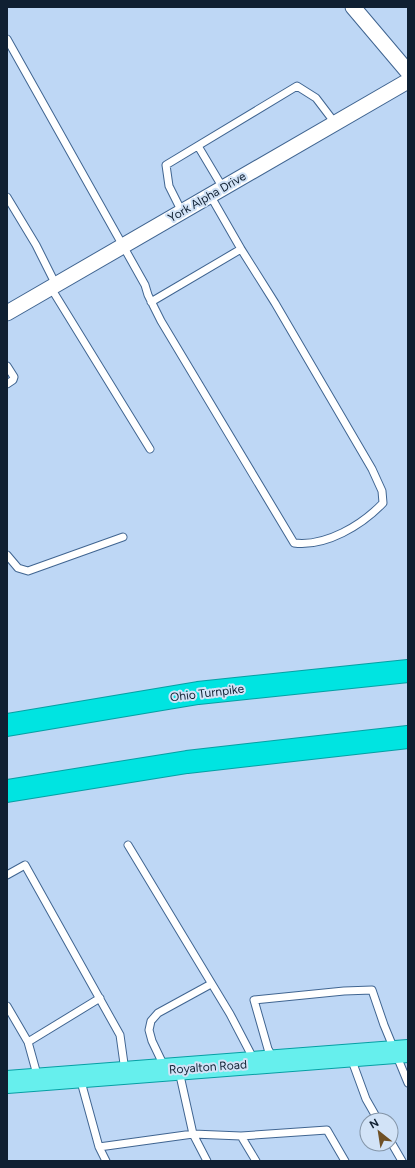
<svg xmlns="http://www.w3.org/2000/svg" width="415" height="1168" font-family="Figtree,sans-serif">
  <style>
    .lines { fill: none; stroke-linecap: round; stroke-linejoin: round }
    .lane-casing { stroke: #406591; stroke-width: 9 }
    .street-casing { stroke: #406591; stroke-width: 17 }
    .primary-casing { stroke: #069fa4; stroke-width: 24 }
    .highway-casing { stroke: #069fa4; stroke-width: 24 }
    .lane { stroke: #fff; stroke-width: 7 }
    .street { stroke: #fff; stroke-width: 15 }
    .primary { stroke: #66efed; stroke-width: 22 }
    .highway { stroke: #00e4e1; stroke-width: 22 }
    .labels { text-anchor: middle; dominant-baseline: central; stroke-width: 4; stroke-linejoin: round; paint-order: stroke }
    .street-label { font-size: 12px; fill: #102032; stroke: #d2e3f7 }
  </style>
  <rect width="100%" height="100%" fill="#bed7f5"/>
  <g class="lines">
    <g class="lane-casing">
      <path id="lane" d="M7 39 145 285 148 295 161 321 294 543C326 547 362 525 383 503L382 491 372 469 275 303 241 249 210 195
        M198 146 223 188
        M7 197 36 245 56 285
        M182 212 169 186 166 165 297 86 316 98 335 123
        M51 288 150 449
        M151 302 241 249
        M7 366 14 377 13 380 7 384
        M7 555 18 568 28 571 123 537
        M128 845 230 1014 254 1060
        M7 875 25 865 120 1035 125 1071
        M7 1006 28 1042 38 1078
        M28 1042 100 998
        M273 1058 268 1049 254 1000 344 991 372 990 384 1025 408 1083
        M351 1058 366 1099 378 1120
        M164 1066 152 1041 149 1030 151 1021 158 1013 211 984
        M179 1071 193 1134 207 1161
        M80 1078 99 1147 193 1134 241 1136 256 1161
        M241 1136 327 1130 345 1161
        M391 1142 402 1161
        M99 1147 106 1161"/>
    </g>
    <g class="street-casing">
      <path id="street" d="M353 7 408 72
        M7 313 408 81"/>
    </g>
    <g class="primary-casing">
      <path id="primary" d="M7 1082 408 1051"/>
    </g>
    <g class="highway-casing">
      <path id="highway" d="M7 725 198 693 408 671
        M7 791 187 762 408 737"/>
    </g>
    <use href="#lane" class="lane"/>
    <use href="#street" class="street"/>
    <use href="#primary" class="primary"/>
    <use href="#highway" class="highway"/>
  </g>
  <g class="labels">
    <g class="street-label">
      <text transform="translate(207 197) rotate(-30)">York Alpha Drive</text>
      <text transform="translate(207 693) rotate(-7)">Ohio Turnpike</text>
      <text transform="translate(208 1067) rotate(-4)">Royalton Road</text>
    </g>
  </g>
  <rect width="415" height="1168" fill="none" stroke="#102032" stroke-width="16"/>
  <g transform="translate(379 1132) rotate(330)"><circle r="19" fill="#d2e3f7" stroke="#8495a8"/>
  <path d="M0-3L7 15L0 10L-7 15Z" fill="#705126"/>
  <text y="-6" font-size="11" font-weight="bold" text-anchor="middle" fill="#102032">N</text>
  </g>
</svg>
